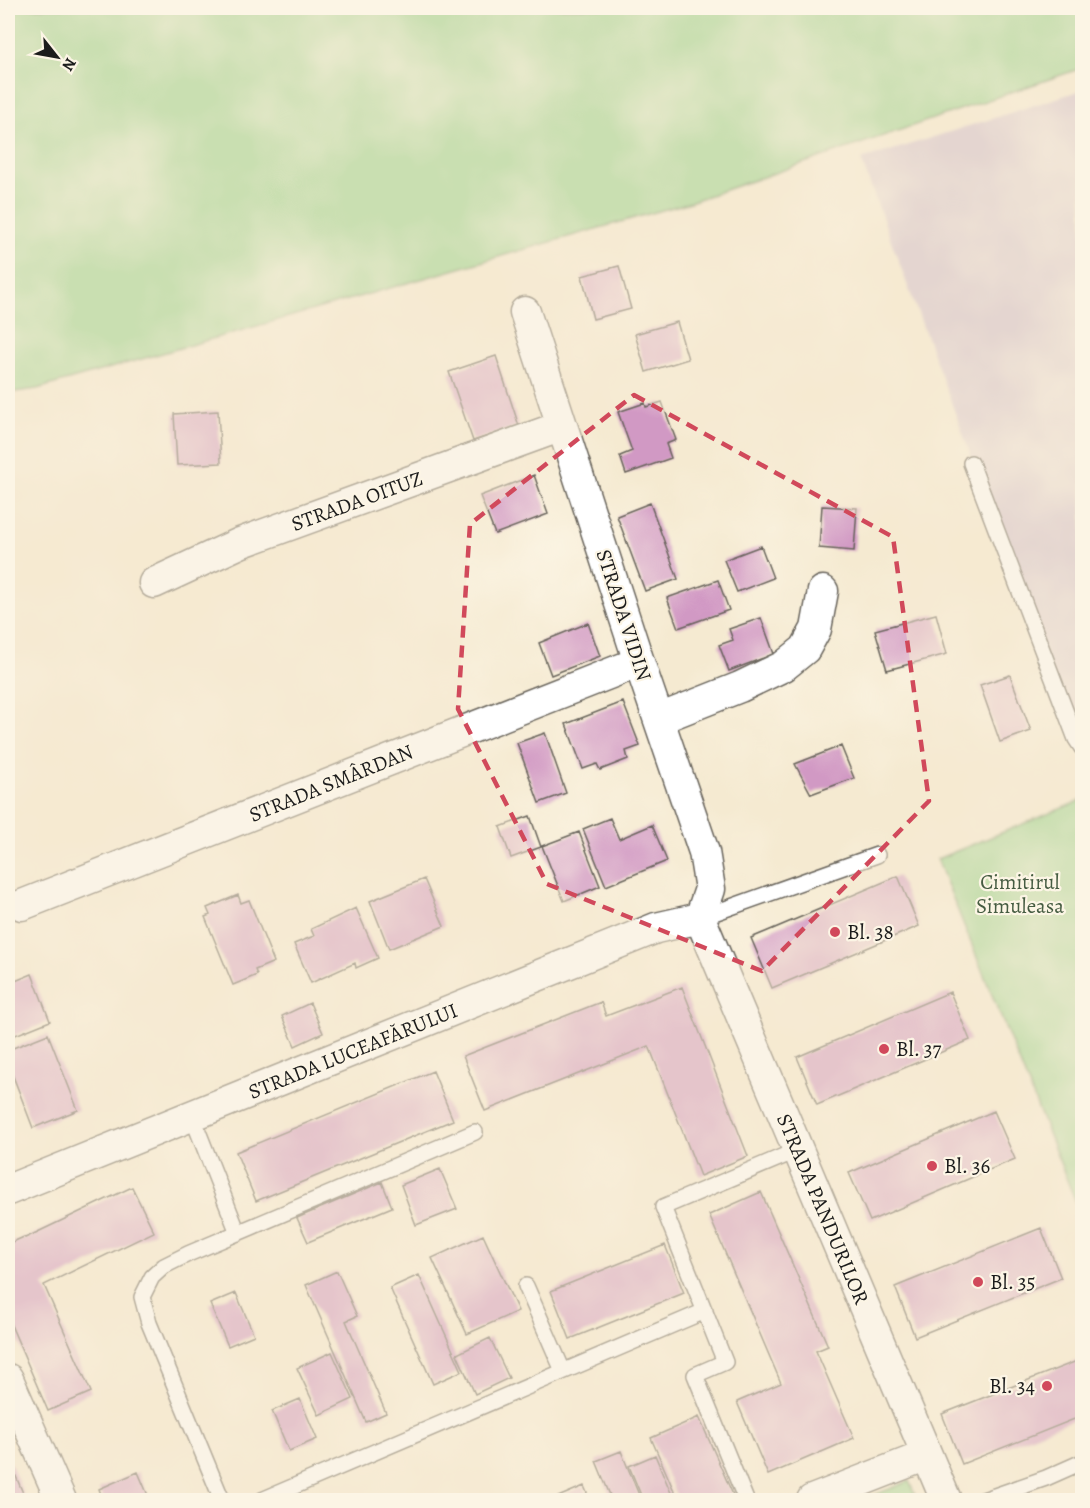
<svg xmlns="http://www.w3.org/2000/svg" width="1090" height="1508" font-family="Alegreya,serif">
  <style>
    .industrial { fill: #cfbdce }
    .green { fill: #93d289; stroke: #587752; stroke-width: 1.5 }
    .building { fill: #d199c4 }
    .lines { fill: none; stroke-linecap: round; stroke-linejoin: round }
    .service-casing { stroke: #68645b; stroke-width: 18 }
    .minor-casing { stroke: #68645b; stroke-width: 33 }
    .service { stroke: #fff; stroke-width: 15 }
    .minor { stroke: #fff; stroke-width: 30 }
    .marked { fill: none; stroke: #d1495b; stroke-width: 4.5; stroke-dasharray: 12 8; stroke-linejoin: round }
    .poi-dot { fill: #d1495b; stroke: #fcf5e5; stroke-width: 2 }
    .labels { text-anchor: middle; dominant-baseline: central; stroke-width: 4.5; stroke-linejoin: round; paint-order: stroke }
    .street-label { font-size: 21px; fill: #1c1c1c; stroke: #fcf5e5 }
    .park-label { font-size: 21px; fill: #465c42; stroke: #fcf5e5 }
    .poi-label { font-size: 21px; fill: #1c1c1c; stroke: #fcf5e5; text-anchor: start }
  </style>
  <rect width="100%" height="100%" fill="#fcf5e5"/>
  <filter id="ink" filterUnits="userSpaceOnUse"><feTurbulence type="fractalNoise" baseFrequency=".0167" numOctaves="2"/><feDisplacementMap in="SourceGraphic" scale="12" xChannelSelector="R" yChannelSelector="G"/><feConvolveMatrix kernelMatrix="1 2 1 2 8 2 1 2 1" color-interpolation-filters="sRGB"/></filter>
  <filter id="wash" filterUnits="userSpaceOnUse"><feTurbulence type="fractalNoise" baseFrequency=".008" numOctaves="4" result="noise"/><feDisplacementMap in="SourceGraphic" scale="24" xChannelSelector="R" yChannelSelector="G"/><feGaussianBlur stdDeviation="1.35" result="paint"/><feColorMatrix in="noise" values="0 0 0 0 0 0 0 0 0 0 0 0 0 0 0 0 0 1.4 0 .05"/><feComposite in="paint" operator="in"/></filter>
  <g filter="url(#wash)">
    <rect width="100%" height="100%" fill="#f5ead1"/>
    <path class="industrial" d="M1082 90V736L1076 738 861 160Z"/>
    <path class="green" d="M8 8H1082V68L687 203 37 389 8 393Z
      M1082 800V1217L937 859Z
      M909 1481 917 1500H862Z"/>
    <g id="blocks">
      <path class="building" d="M619 266 631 309 593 319 582 276Z
        M677 322 688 359 646 372 635 334Z
        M496 356 519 426 473 441 449 372Z
        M662 402 676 440 666 444 671 458 626 474 620 456 632 451 618 412 645 403 646 407Z
        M218 411 221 463 177 465 174 414Z
        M534 475 548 514 495 534 480 496Z
        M650 503 678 579 645 591 617 516Z
        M822 506 857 508 854 551 819 548Z
        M761 546 773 578 737 592 724 560Z
        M718 580 729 610 678 628 667 598Z
        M936 614 947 654 887 670 875 630Z
        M761 618 774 654 729 671 719 645 733 640 729 629Z
        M588 623 600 656 551 675 539 643Z
        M1010 675 1031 731 1000 742 980 685Z
        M623 702 640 746 626 751 628 759 600 770 597 764 583 769 566 724Z
        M545 733 566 793 539 803 517 743Z
        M841 746 854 778 811 794 795 764Z
        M530 816 541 847 511 858 500 827Z
        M610 818 619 839 652 825 667 861 606 886 583 829Z
        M579 832 600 886 564 901 542 846Z
        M898 876 919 926 772 988 751 938Z
        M424 879 444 926 389 949 370 901Z
        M238 895 241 903 249 900 274 962 255 970 257 975 233 985 205 917 210 915 207 908Z
        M356 908 378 958 356 968 355 963 311 983 294 944 314 936 311 929Z
        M32 974 50 1021 8 1038V984Z
        M682 987 748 1156 700 1176 649 1046 485 1111 463 1056 601 1002 606 1016Z
        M950 992 970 1040 817 1105 797 1057Z
        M310 1003 323 1033 295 1046 282 1016Z
        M48 1034 78 1110 33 1128 8 1063V1050Z
        M433 1071 453 1120 256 1201 236 1152Z
        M994 1111 1015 1159 870 1221 849 1173Z
        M440 1169 457 1209 416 1225 401 1185Z
        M382 1182 392 1207 308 1242 297 1218Z
        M132 1187 154 1232 44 1285 91 1392 48 1411 8 1318V1244L24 1237 25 1238Z
        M761 1192 828 1346 816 1351 854 1438 768 1475 737 1402 781 1383 709 1215Z
        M1041 1228 1061 1278 915 1337 895 1287Z
        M483 1235 518 1311 467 1334 432 1258Z
        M665 1245 684 1293 570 1339 551 1291Z
        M337 1271 357 1316 346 1321 386 1413 366 1422 306 1285Z
        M419 1275 462 1371 433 1384 390 1288Z
        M236 1293 254 1335 228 1346 210 1304Z
        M490 1338 509 1378 475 1394 457 1354Z
        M332 1352 353 1399 319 1415 297 1368Z
        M1082 1359V1416L962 1464 942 1414Z
        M300 1399 317 1439 289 1451 272 1411Z
        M699 1417 733 1495 721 1500H678L651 1438Z
        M621 1451 641 1500H612L596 1461Z
        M655 1455 674 1500H643L629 1466Z
        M8 1457 20 1486 26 1500H8Z
        M138 1472 150 1500H103L99 1489Z
        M584 1486 590 1500H551Z"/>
    </g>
  </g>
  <g filter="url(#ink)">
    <use href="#blocks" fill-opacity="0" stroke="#68645b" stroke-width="1.5"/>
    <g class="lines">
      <g class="service-casing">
        <path id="service" d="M971 463 1076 739 1082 748
          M700 918 877 855
          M192 1116 238 1233
          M526 1286 563 1371
          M222 1500 149 1323 142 1297 152 1277 164 1266 188 1254 475 1132
          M262 1500 705 1311
          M746 1500 695 1375 725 1362 663 1207 798 1150
          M983 1500 1046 1478 1082 1462"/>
      </g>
      <g class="minor-casing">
        <path id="minor" d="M525 312 639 662 704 852 710 889 700 918
          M154 583 240 543 562 426
          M659 719 740 687 784 666 805 649 816 629 823 591
          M22 905 639 662
          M700 918 946 1500
          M8 1190 656 928 700 918
          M8 1379 61 1500
          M812 1500 927 1455"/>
      </g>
      <use href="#service" class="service"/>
      <use href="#minor" class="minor"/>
    </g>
  </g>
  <path d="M0 0H1090V1508H0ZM634 395 893 537 929 801 762 971 547 884 458 709 470 524Z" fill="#f5ead1" fill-opacity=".55" fill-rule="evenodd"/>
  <path class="marked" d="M634 395 893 537 929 801 762 971 547 884 458 709 470 524Z"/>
  <g class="poi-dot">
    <circle cx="835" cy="932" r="6"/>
    <circle cx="884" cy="1049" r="6"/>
    <circle cx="932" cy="1166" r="6"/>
    <circle cx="978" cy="1282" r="6"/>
    <circle cx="1047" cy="1386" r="6"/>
  </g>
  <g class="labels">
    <g class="street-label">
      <text transform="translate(357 501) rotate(-20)">STRADA OITUZ</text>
      <text transform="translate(624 615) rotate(72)">STRADA VIDIN</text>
      <text transform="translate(331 783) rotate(-22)">STRADA SMÂRDAN</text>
      <text transform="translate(353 1051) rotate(-22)">STRADA LUCEAFĂRULUI</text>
      <text transform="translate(823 1209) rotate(67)">STRADA PANDURILOR</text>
    </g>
    <g class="park-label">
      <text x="1020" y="882">Cimitirul<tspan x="1020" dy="24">Simuleasa</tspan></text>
    </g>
    <g class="poi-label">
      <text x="847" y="932">Bl. 38</text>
      <text x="896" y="1049">Bl. 37</text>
      <text x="944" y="1166">Bl. 36</text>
      <text x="990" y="1282">Bl. 35</text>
      <text x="1035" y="1386" text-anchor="end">Bl. 34</text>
    </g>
  </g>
  <rect width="1090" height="1508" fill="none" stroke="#fcf5e5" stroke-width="30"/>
  <g transform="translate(57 57) rotate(121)" stroke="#fcf5e5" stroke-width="4.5" paint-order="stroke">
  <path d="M0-4.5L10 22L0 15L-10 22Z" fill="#1c1c1c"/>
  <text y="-9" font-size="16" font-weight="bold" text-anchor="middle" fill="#1c1c1c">N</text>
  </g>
</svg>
